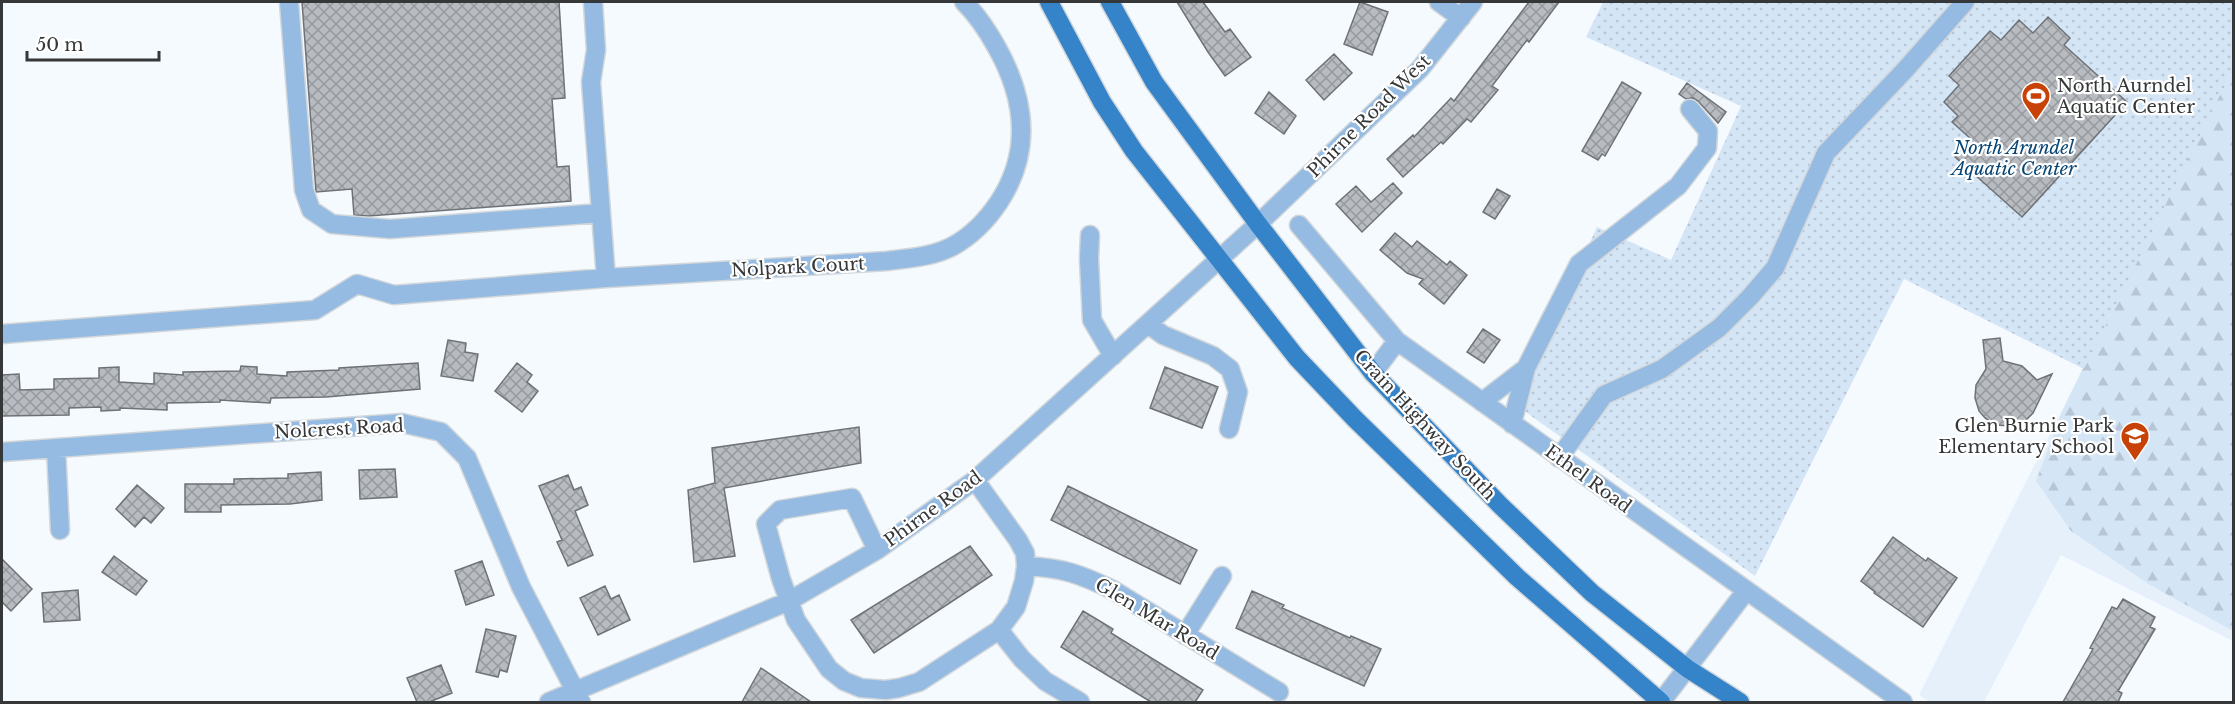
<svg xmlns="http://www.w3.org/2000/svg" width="2235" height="704" font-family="'Libre Baskerville',serif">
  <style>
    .built { fill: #e5f0fa }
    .forest { fill: url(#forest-firs) }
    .park { fill: url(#park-dots) }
    .building { fill: url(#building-cross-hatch); stroke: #6e7276; stroke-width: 1.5 }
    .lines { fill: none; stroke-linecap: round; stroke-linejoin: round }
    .minor-casing { stroke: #d2d7da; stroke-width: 21 }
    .major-casing { stroke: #d2d7da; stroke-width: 21 }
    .minor { stroke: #95bbe2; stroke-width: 18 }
    .major { stroke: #3584c9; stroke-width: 18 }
    .labels { text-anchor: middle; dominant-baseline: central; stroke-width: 4.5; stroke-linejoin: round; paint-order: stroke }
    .poi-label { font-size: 18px; fill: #353738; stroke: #fff; text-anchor: start }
    .street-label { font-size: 18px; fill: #353738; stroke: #fff }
    .park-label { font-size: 18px; font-style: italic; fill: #074574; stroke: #fff }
  </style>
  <defs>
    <pattern id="forest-firs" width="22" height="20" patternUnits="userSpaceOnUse" patternTransform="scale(1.5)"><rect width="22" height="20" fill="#d4e5f6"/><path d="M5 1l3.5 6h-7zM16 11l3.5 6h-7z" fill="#b7c5d4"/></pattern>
    <pattern id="park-dots" width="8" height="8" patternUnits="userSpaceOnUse" patternTransform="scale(1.5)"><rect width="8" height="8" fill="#d4e5f6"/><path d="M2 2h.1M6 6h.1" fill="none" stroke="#b7c5d4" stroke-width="1.8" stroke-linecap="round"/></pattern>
    <pattern id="building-cross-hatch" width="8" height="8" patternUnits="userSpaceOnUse" patternTransform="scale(1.5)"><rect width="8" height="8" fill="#b8bcc1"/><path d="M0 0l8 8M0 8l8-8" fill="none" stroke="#969a9e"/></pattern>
  </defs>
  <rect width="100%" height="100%" fill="#f5fafe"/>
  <path class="built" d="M2233 69V641L2061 555 1984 702H1930L1919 695Z"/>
  <path class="forest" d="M2233 2V631L2150 585 2071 531 2036 481 2062 412 2174 178Z"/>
  <path class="park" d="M1603 2H2233V69L2084 369 1904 279 1755 576 1516 405 1597 227 1671 260 1741 106 1586 37Z"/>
  <path class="building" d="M302 2H559L565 98 552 99 557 167 569 166 571 201 368 216 354 215 352 189 316 192Z
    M1177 2H1203L1225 32 1230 29 1251 57 1225 76 1208 52Z
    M1360 2 1388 12 1372 55 1344 44Z
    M1529 2H1559L1529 42 1527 40 1492 86 1498 90 1471 122 1467 119 1443 144 1441 142 1403 177 1387 159 1413 135 1414 137 1451 98 1454 101Z
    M2048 17 2070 38 2064 45 2127 102 2022 217 1955 157 1971 139 1952 122 1958 116 1944 102 1959 85 1949 76 1990 31 2001 40 2019 20 2033 33Z
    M1334 54 1352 73 1324 100 1306 80Z
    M1622 82 1641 93 1605 156 1602 154 1598 160 1582 151Z
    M1687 83 1726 112 1718 123 1698 101 1693 98 1686 99 1679 94Z
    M1269 92 1296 116 1284 134 1255 113Z
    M1393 183 1402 193 1362 232 1336 204 1356 186 1371 202Z
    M1497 189 1510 196 1495 219 1483 212Z
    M1395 233 1412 247 1417 241 1447 265 1450 261 1467 275 1444 304 1419 284 1423 279 1407 273 1380 250Z
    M1483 329 1500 340 1484 363 1467 352Z
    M2000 338 2003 361 2022 366 2037 380 2052 374 2033 413 2024 422 2011 426 1996 425 1985 418 1979 411 1975 398 1976 385 1986 369 1983 340Z
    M448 340 466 343 465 352 478 354 473 381 441 376Z
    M418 363 420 389 326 397 271 398 270 403 220 400V402L167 403V410L120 408V410L101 411V407L69 408V415L2 416V375L19 374 20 390 54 389V379L99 378V368L119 367V382L154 384V373L183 375V372L240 371 241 366 257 367V374L287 376V372L339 370V368Z
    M517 363 532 375 527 382 538 391 522 412 495 391Z
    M1165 367 1218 387 1202 428 1150 408Z
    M859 427 861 463 724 488 735 556 694 562 688 490 715 483 712 448Z
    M395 469 397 497 360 499 359 470Z
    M321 472 322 500 290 504 221 505V512H185V484H234V479L288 478V474Z
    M568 475 574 490 581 487 588 505 575 511 593 555 568 566 557 542 562 540 539 486Z
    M137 485 164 508 151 523 144 517 135 527 116 509Z
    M1068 486 1197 550 1180 584 1051 520Z
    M1893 537 1926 561 1928 558 1957 578 1923 627 1874 593 1875 592 1861 581Z
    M970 546 992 575 874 653 851 620Z
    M114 556 147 581 136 595 102 572Z
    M2 559 32 589 11 611 2 602Z
    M482 561 494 595 466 605 455 571Z
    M605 586 611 599 619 595 630 620 598 635 580 598Z
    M78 590 80 620 44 622 42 593Z
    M1252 591 1284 605 1282 608 1350 638 1351 636 1381 649 1364 686 1236 628Z
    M2123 599 2155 617 2150 627 2155 629 2118 691 2122 693 2118 702H2063L2093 649 2090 648 2112 607 2117 609Z
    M1083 611 1113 629 1111 633 1203 690 1195 702H1151L1061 647Z
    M486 629 516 636 507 672 500 670 498 677 476 672Z
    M441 665 452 693 429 702H417L407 678Z
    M761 668 811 702H742Z"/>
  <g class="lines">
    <g class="minor-casing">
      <path id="minor" d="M289 2 304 190 311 210 332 224 390 229 601 213
        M593 2 596 50 591 82 606 278
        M1439 2 1461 18
        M1299 225 1397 341 1903 702
        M1090 235 1089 259 1092 320 1113 356
        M1148 324 1163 335 1213 356 1230 369 1238 392 1229 429
        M2 334 315 310 357 284 394 295 606 278 887 261C909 258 933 257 953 246 973 235 987 220 999 202 1033 150 1025 97 996 46 987 30 977 15 964 2
        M1373 373 1397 341
        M1482 402 1526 368
        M1512 424 1526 368 1579 264 1678 186 1707 148 1708 131 1690 109
        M56 448 60 530
        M2 452 402 423 441 432 467 458 521 587 581 702
        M1559 458 1604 395 1662 369 1719 328 1750 297 1775 268 1826 153 1905 70 1965 2
        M877 550 852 498 780 510 766 524 781 579 796 620 829 669 844 681 861 688 886 690 899 688 919 682 999 630 1016 607 1024 581 1026 566 1025 553 1018 540 975 480
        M1026 566C1063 568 1080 574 1113 590L1279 692
        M999 630 1022 659 1045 681 1080 702
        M1185 635 1222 576
        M549 702 789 601 877 550 975 480 1258 224 1420 69 1473 2
        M1661 702 1746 591"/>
    </g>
    <g class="major-casing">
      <path id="major" d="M1049 2 1102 102 1134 151 1297 358 1355 419 1517 577 1661 702
        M1110 2 1154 82 1258 224 1373 373 1500 505 1592 593 1688 669 1740 702"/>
    </g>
    <use href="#minor" class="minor"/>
    <use href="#major" class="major"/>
  </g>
  <defs>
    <g id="stadium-pin" transform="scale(1.5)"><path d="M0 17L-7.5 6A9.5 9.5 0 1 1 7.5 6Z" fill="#c84208" stroke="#fff"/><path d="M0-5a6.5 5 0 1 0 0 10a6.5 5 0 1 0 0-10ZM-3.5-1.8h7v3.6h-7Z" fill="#fff"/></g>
    <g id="school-pin" transform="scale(1.5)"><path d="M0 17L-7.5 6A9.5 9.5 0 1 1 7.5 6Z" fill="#c84208" stroke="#fff"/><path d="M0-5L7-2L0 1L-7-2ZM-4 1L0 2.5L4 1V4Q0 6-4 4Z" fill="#fff"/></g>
  </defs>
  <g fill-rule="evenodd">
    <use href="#stadium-pin" x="2036" y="96"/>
    <use href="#school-pin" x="2135" y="436"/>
  </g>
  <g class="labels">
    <g class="poi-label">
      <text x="2057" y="86">North Aurndel<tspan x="2057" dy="21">Aquatic Center</tspan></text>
      <text x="2114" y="426" text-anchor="end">Glen Burnie Park<tspan x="2114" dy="21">Elementary School</tspan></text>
    </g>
    <g class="street-label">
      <text transform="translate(1369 116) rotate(-45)">Phirne Road West</text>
      <text transform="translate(798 267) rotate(-3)">Nolpark Court</text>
      <text transform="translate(1425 425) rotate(47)">Crain Highway South</text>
      <text transform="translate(339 429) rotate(-3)">Nolcrest Road</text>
      <text transform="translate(1588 479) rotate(36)">Ethel Road</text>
      <text transform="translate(933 509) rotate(-36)">Phirne Road</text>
      <text transform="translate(1157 619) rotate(31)">Glen Mar Road</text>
    </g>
    <g class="park-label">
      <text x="2014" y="148">North Arundel<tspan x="2014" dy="21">Aquatic Center</tspan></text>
    </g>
  </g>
  <rect width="2235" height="704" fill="none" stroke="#353738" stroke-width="6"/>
  <path d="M27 51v9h132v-9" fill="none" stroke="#353738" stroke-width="3"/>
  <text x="36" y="51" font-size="18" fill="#353738" stroke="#ffffff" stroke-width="4.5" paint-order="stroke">50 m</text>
</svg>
